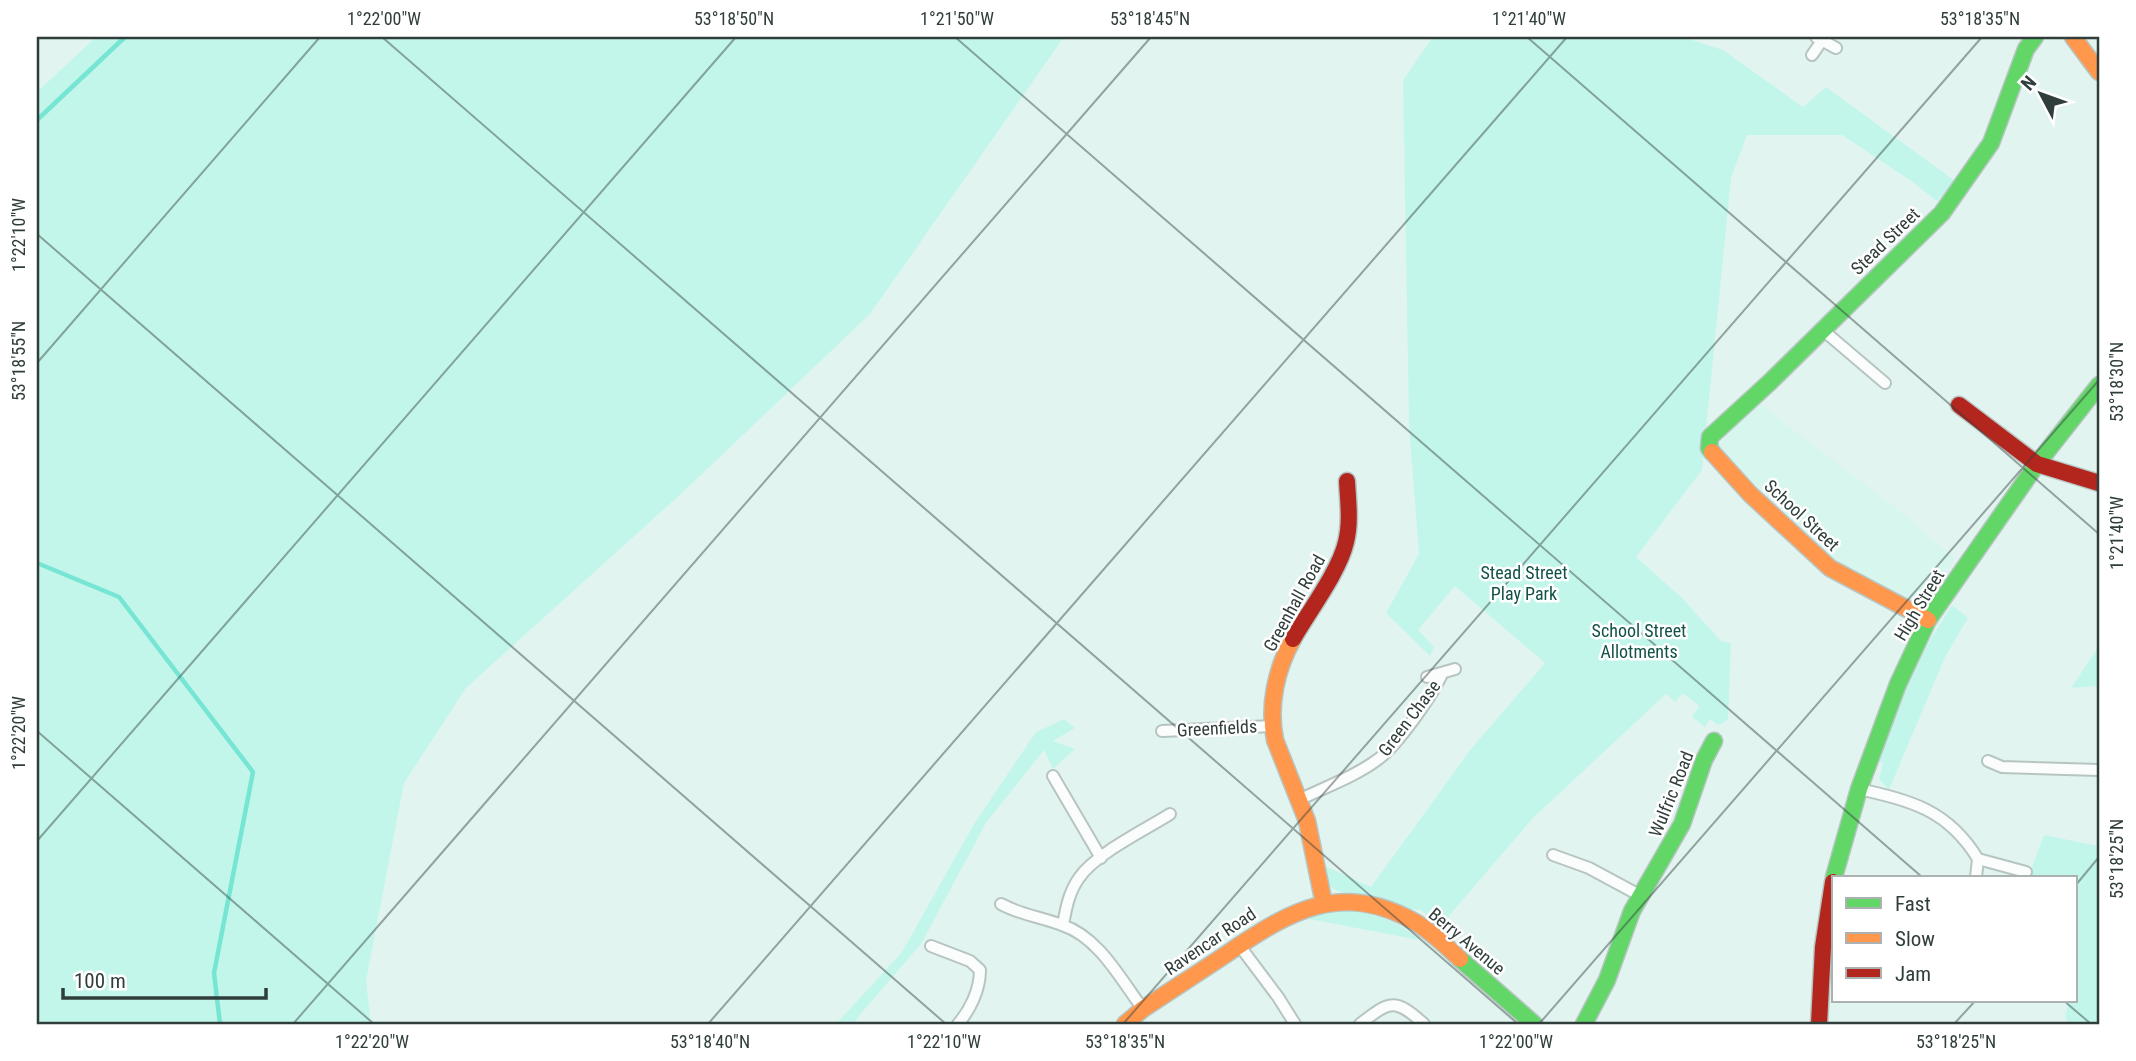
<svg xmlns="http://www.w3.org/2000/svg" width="2136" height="1061" font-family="'Roboto Condensed',sans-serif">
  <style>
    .built { fill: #d6f6ee }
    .green { fill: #c3f6eb }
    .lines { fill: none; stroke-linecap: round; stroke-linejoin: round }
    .stream { stroke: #77e5d3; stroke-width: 4.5 }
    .street-casing { stroke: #b7c5c2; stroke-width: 14 }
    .fast-casing { stroke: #b7c5c2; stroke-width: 19 }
    .slow-casing { stroke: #b7c5c2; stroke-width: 19 }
    .jam-casing { stroke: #b7c5c2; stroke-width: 19 }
    .street { stroke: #fbfdfd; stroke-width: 10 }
    .fast { stroke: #63d668; stroke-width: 16 }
    .slow { stroke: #ff974d; stroke-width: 16 }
    .jam { stroke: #b3261e; stroke-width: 16 }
    .ticks { fill: none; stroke: #303e3b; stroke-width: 2; stroke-opacity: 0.45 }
    .labels { text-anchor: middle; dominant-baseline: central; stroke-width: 5; stroke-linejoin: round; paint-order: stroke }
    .street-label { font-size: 18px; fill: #303e3b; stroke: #fff }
    .park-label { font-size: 18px; fill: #125147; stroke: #fff }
    .neatline { fill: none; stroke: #303e3b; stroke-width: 2.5 }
    .ticks-label { font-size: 18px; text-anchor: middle; fill: #303e3b }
  </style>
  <rect width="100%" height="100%" fill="#e2f4f0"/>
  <path class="built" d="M1756 401 1891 504 1955 558 1923 607 1835 561 1716 445Z"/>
  <path class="green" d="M96 37H1064L870 314 683 492 466 688 404 783 366 981 371 1024H37V92Z
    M1433 37H1683L1723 50 1803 107 1826 87 1955 181 1937 201 1911 181 1842 135H1747L1731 178 1702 470 1636 557 1682 598 1721 641 1731 643 1728 720 1718 725 1710 719 1705 727 1692 717 1699 706 1683 693 1675 702 1666 694 1534 817 1441 925 1420 910 1403 908 1368 895 1347 894 1335 890 1330 886 1323 865 1371 887 1471 749 1545 663 1455 586 1418 630 1434 647 1430 656 1386 613 1419 554 1409 426 1403 80Z
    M1952 605 1968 618 1945 657 1889 790 1879 779 1883 763 1879 761 1911 676 1927 645Z
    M2099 646V680L2097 686 2071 688Z
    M1064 719 1075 728 1053 741 1075 749 1053 769 1044 750 986 823 921 944 858 1017 854 1024H836L902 952 974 824 1036 732Z
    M2044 835 2099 846V1024H2069L2065 1017 2069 1000H2075V974L2078 958 2075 957V877H2028Z
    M1342 910C1372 913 1397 919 1419 940L1304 918 1322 912Z"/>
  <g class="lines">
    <path class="stream" d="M37 120 125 37
      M37 563 119 597 253 772 214 973 220 1024"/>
    <g class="street-casing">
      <path id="street" d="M1816 37 1836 48
        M1812 55 1821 42
        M1824 331 1885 383
        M1427 677 1455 669
        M1162 731 1272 726
        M1988 761 2002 767 2099 770
        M1053 776 1101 858
        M1859 789C1912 801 1948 810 1978 859L1976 877
        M1299 800C1325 787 1354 777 1377 760 1397 746 1432 696 1442 674
        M1553 855 1589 868 1641 896
        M1978 859 2026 872
        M1001 904C1021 915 1041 917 1062 925 1099 937 1121 980 1143 1009
        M1063 925C1066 908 1069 892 1079 878 1095 854 1145 830 1170 814
        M1239 945 1278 997 1295 1024
        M931 946 970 961 980 970C980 990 970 1010 958 1024
        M1360 1024C1390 1001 1394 997 1424 1024"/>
    </g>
    <g class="fast-casing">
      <path id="fast" d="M1712 452 1709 448 1710 437 1770 382 1942 213 1991 143 2026 49 2035 37
        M1834 877 1859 789 1898 684 1928 620 2037 464 2099 385
        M1460 959 1534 1024
        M1584 1024 1607 980 1632 911 1682 824 1704 760 1714 741"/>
    </g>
    <g class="slow-casing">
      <path id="slow" d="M2073 37 2099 72
        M1712 452 1750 494 1830 568 1928 620
        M1293 639C1276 669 1268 706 1275 740L1307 821 1324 904
        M1125 1024 1143 1009C1171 990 1200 972 1228 953 1290 911 1341 880 1415 922 1432 932 1446 946 1460 959"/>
    </g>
    <g class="jam-casing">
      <path id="jam" d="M1959 405 2037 464 2099 483
        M1293 639C1309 611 1339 572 1346 542 1351 522 1348 501 1347 481
        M1819 1024 1823 947 1833 882"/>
    </g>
    <use href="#street" class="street"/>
    <use href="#fast" class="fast"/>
    <use href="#slow" class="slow"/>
    <use href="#jam" class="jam"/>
  </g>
  <path class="ticks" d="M382 37 1518 1024M955 37 1922 877M1527 37 2099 534M37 234 946 1024M37 363 320 37M37 731 374 1024M37 841 736 37M2075 886 2099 857M2063 1000 2091 1024M293 1024 1151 37M708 1024 1567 37M1123 1024 1982 37M1539 1024 2099 380M1954 1024 1976 1000"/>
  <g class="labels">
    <g class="street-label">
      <text transform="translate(1885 241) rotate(-44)">Stead Street</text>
      <text transform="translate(1802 515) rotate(43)">School Street</text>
      <text transform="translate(1294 603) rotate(-61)">Greenhall Road</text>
      <text transform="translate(1919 605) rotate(-59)">High Street</text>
      <text transform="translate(1409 718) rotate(-53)">Green Chase</text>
      <text transform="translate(1217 728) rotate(-3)">Greenfields</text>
      <text transform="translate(1671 794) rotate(-68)">Wulfric Road</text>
      <text transform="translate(1210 941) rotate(-34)">Ravencar Road</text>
      <text transform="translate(1467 941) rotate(40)">Berry Avenue</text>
    </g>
    <g class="park-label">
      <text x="1524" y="572">Stead Street<tspan x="1524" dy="21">Play Park</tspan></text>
      <text x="1639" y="630">School Street<tspan x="1639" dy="21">Allotments</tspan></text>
    </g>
  </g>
  <rect width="2136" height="1061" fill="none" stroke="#ffffff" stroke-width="77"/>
  <rect x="1832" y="876" width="245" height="126" fill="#ffffff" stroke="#acb2b1" stroke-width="2"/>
  <rect x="1846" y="898" width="35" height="10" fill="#63d668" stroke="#acb2b1" stroke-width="2"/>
  <text x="1895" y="911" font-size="21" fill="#303e3b">Fast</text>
  <rect x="1846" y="933" width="35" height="10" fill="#ff974d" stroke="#acb2b1" stroke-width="2"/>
  <text x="1895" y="946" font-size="21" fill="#303e3b">Slow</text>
  <rect x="1846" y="968" width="35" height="10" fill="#b3261e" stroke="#acb2b1" stroke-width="2"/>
  <text x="1895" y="981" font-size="21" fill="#303e3b">Jam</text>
  <g transform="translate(2041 94) rotate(311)" stroke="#ffffff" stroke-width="5" paint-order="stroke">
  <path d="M0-5L12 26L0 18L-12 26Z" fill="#303e3b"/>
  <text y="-10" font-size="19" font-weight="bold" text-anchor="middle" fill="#303e3b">N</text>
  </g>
  <path d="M63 988v10h203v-10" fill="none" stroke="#303e3b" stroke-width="3.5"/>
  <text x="74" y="988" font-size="21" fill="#303e3b" stroke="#ffffff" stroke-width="5" paint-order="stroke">100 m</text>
  <rect x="38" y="38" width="2060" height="985" class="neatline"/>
  <g class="ticks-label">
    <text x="384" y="25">1°22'00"W</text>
    <text x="734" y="25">53°18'50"N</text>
    <text x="957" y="25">1°21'50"W</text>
    <text x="1150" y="25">53°18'45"N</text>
    <text x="1529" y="25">1°21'40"W</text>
    <text x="1980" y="25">53°18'35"N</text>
    <text transform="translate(19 235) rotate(-90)" y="6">1°22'10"W</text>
    <text transform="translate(19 361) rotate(-90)" y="6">53°18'55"N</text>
    <text transform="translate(2117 382) rotate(-90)" y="6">53°18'30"N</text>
    <text transform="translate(2117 533) rotate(-90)" y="6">1°21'40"W</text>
    <text transform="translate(19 733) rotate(-90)" y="6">1°22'20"W</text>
    <text transform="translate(2117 859) rotate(-90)" y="6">53°18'25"N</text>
    <text x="372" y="1048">1°22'20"W</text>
    <text x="710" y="1048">53°18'40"N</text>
    <text x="944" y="1048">1°22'10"W</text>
    <text x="1125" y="1048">53°18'35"N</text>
    <text x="1516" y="1048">1°22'00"W</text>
    <text x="1956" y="1048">53°18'25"N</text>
  </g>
</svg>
